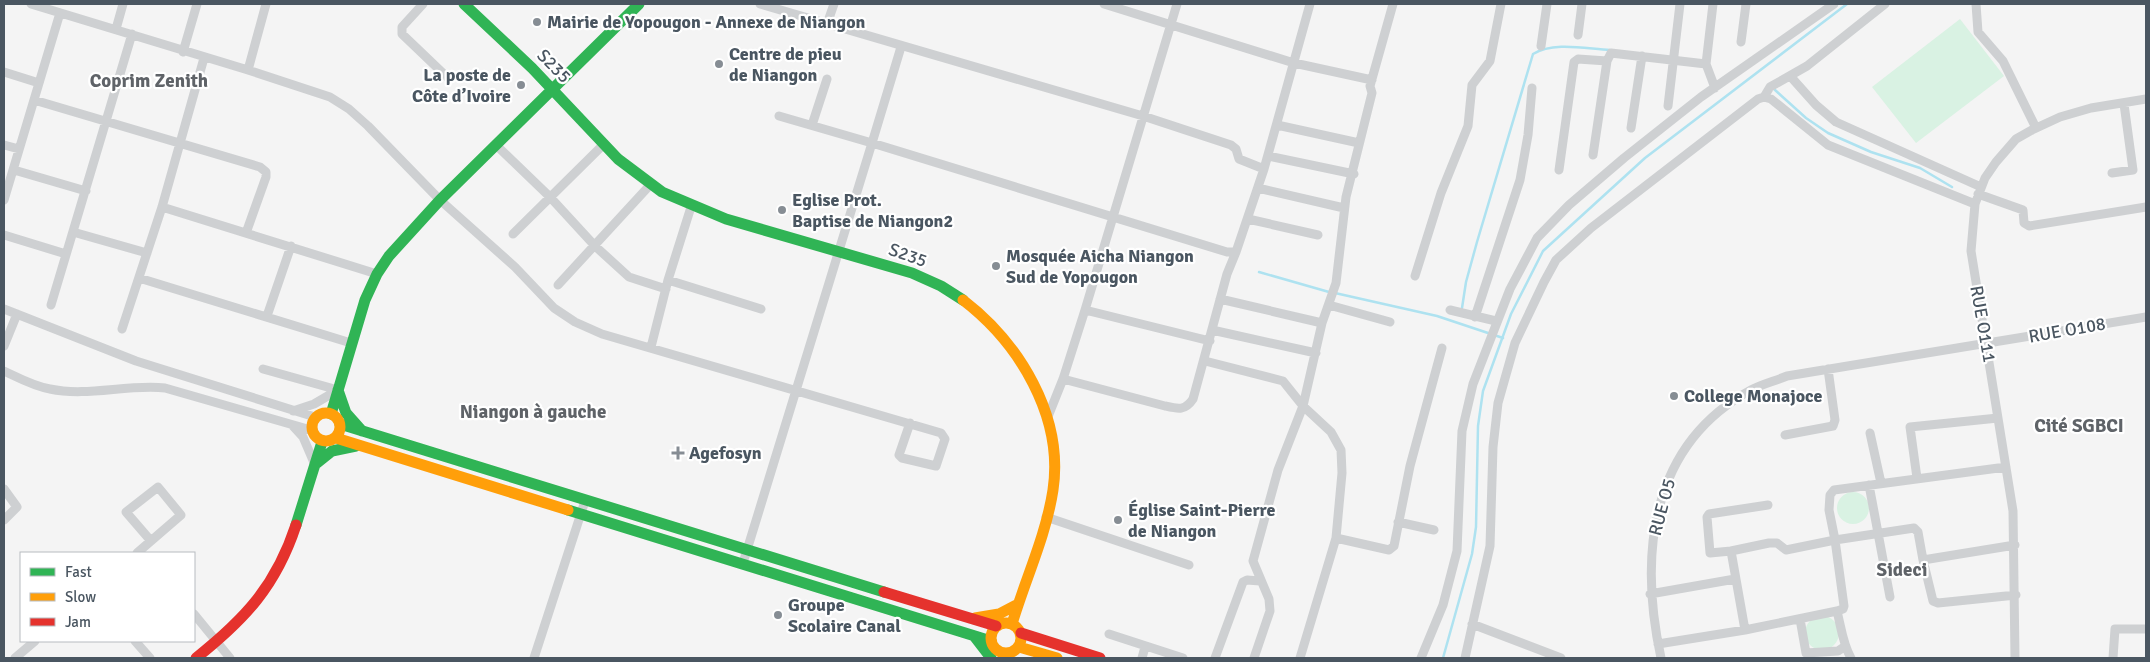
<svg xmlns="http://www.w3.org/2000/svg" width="2150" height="662" font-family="Signika,sans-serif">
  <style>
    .green { fill: #d9f2e3 }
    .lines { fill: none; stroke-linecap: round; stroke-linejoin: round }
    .stream { stroke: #aee2f0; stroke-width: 2.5 }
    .street { stroke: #ced0d2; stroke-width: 9 }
    .fast { stroke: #30b455; stroke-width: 11 }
    .slow { stroke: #ff9f0a; stroke-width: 11 }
    .jam { stroke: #e5322d; stroke-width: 11 }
    .poi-dot { fill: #868d94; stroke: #fff; stroke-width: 2 }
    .labels { text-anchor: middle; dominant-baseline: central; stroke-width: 4.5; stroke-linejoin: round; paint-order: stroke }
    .poi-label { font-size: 18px; font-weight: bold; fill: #4a5661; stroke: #fff; text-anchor: start }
    .street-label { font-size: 18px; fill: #4a5661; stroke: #fff }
    .neighbourhood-label { font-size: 19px; font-weight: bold; fill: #5f6368; stroke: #fff }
  </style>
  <rect width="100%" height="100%" fill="#f4f4f4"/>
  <path class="green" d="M1960 19 2004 76 1916 143 1872 87Z
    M1837 508a16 16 0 1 1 32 0a16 16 0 1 1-32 0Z
    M1805 633a17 17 0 1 1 34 0a17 17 0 1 1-34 0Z"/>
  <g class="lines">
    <path class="stream" d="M1775 90 1806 118 1828 133 1871 152 1920 168 1952 187
      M1259 272 1329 292
      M1335 293 1437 316 1503 338
      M1462 308 1466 282 1477 242 1533 54C1554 41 1587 49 1610 50
      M1443 658 1472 554 1476 527 1478 426 1483 391 1511 314 1543 251 1645 158 1847 4"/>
    <path class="street" d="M31 4 248 70 330 97 349 109 368 126 440 200 515 267 554 308 575 322 602 334 941 433 945 439 936 466 902 458 899 455 910 423
      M423 4 402 27V34L448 78
      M760 4 1143 116 1231 145 1236 149 1239 159 1264 169
      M1104 4 1294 63 1372 80
      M1976 4 1978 32 2003 61 2036 128
      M827 24 834 4
      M116 29 123 4
      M1578 35 1582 4
      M1741 42 1746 4
      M1541 46 1547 4
      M901 47 872 143 1227 252H1236L1264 169 1310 4
      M183 52 197 4
      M1706 64 1713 4
      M248 70 266 4
      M4 72 39 83
      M1791 77 1816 105 1836 122 1981 187
      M1764 97 1770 87 1807 66 1885 4
      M34 100 260 167 266 172V177L246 233
      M1668 106 1680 4
      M812 125 827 79
      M1277 125 1359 143
      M1631 128 1642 56
      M4 145 19 149
      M496 145 550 197 595 246 629 277 666 289
      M1593 155 1607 61 1611 53 1706 64 1715 88
      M1268 156 1354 174
      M14 170 86 191
      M1559 170 1574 62 1578 59 1607 61
      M2112 173 2133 170 2124 104
      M1258 188 1344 208
      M1978 194 2023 210 2024 223 2029 226 2146 207
      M4 200 60 13
      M162 207 377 274
      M1248 219 1318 235
      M73 232 147 253
      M513 234 604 144
      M4 235 66 254
      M1415 276 1441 193 1468 126 1472 85 1490 61 1501 4
      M139 278 351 343
      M668 280 761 309
      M558 285 650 185
      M1220 299 1322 323
      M51 305 132 34
      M1329 305 1390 322
      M4 309 136 361 315 417
      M1085 310 1210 341
      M1450 310 1496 321
      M267 316 291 246
      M1475 317 1520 180 1528 135 1532 88
      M122 329 162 207 204 58
      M1212 330 1316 353
      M4 346 17 314
      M651 347 668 280 691 207
      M1205 361 1283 381 1303 406 1331 432 1341 450 1342 473 1336 538 1300 658
      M263 369 338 390
      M4 371C19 378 33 386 50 389 87 397 127 384 165 388L311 430
      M1063 379 1165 406C1178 409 1185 411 1193 399L1227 274 1236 252
      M293 411 314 404 338 390
      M1047 419 1063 379 1085 310 1177 4
      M292 425 303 437 315 465
      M1870 433 1881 483
      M1785 435 1833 426 1835 420 1828 369
      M2006 467 1834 490 1830 495 1829 510 1835 540 1914 528 1918 532 1923 560 2015 545
      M1917 478 1910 427 1998 418
      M1869 485 1890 597
      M4 489 17 507 4 520
      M1046 517 1189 565
      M1398 522 1434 530
      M1336 538 1389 550 1394 546 1410 466 1442 348
      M1731 551 1769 543H1777L1786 550 1835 540 1844 606 1843 609 1837 611
      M137 553 181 515 158 487 126 512 151 541
      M1923 560 1933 601 1938 603 2016 595
      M743 563 872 143 779 116
      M1650 594 1735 579
      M194 614 230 658
      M1800 619 1806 653 1838 651 1844 647
      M1472 624 1561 658
      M1745 630 1731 551 1710 553 1707 517 1709 514 1768 505
      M1109 634 1183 658
      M135 641 150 658
      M1658 644 1745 630 1837 611C1841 627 1843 645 1851 658
      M15 658 35 641
      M534 658 585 501
      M1142 658 1145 647
      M1215 658 1243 582 1247 580 1260 581
      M1254 658 1270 611 1269 599 1253 561 1278 470 1303 406 1322 323 1336 283 1346 197 1372 93 1370 86 1393 4
      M1421 658 1443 605 1457 551 1462 431 1473 384 1510 289 1537 238 1569 205 1624 158 1701 97 1834 4
      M1465 658 1490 546 1493 447 1498 403 1515 343 1544 282 1556 260 1591 228 1758 99 1764 97 1771 99 1828 145 1975 204
      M1661 658C1639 556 1649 445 1751 390 1762 384 1775 381 1787 376L2146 317
      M2015 658 2013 511 1971 251 1975 204 1985 178 1996 162 2016 139 2032 130 2060 117 2091 108 2146 99
      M2113 658 2115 629H2146"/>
    <path class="fast" d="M464 4 532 68 618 159 662 192 726 219 912 273 941 286 963 300
      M338 390 346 413 362 431
      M331 414 365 300 377 274 389 256 440 200 639 4
      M340 424 884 592
      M317 463 332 451 356 446
      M568 510 991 641
      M296 525 322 442
      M974 636 991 658"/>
    <path class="slow" d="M963 300C1019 343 1064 416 1053 490 1046 536 1025 580 1012 624
      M312 427a14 14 0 1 1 28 0a14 14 0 1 1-28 0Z
      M336 438 568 510
      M975 618 999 614 1018 604
      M991 638a15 15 0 1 1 30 0a15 15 0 1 1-30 0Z
      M1019 647 1057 658"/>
    <path class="jam" d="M884 592 996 626
      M1021 633 1100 658
      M196 658C245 619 276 586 296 525"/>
  </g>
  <g class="poi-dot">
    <circle cx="537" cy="22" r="5"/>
    <circle cx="719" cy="64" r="5"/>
    <circle cx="521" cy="85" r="5"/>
    <circle cx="782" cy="210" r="5"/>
    <circle cx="996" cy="266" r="5"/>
    <circle cx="1674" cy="396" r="5"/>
    <path d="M675.5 445.5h5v5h5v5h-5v5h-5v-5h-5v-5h5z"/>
    <circle cx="1118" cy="520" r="5"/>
    <circle cx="778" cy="615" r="5"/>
  </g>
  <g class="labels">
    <g class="poi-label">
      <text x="547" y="22">Mairie de Yopougon - Annexe de Niangon</text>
      <text x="729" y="54">Centre de pieu<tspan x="729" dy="21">de Niangon</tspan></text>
      <text x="511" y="75" text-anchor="end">La poste de<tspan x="511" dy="21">Côte d’Ivoire</tspan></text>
      <text x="792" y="200">Eglise Prot.<tspan x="792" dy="21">Baptise de Niangon2</tspan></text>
      <text x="1006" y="256">Mosquée Aicha Niangon<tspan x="1006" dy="21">Sud de Yopougon</tspan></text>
      <text x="1684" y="396">College Monajoce</text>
      <text x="689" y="453">Agefosyn</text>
      <text x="1128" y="510">Église Saint-Pierre<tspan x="1128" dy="21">de Niangon</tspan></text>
      <text x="788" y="605">Groupe<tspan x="788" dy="21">Scolaire Canal</tspan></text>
    </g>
    <g class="street-label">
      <text transform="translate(554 66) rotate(45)">S235</text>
      <text transform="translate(908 255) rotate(19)">S235</text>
      <text transform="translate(1983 324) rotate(80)">RUE O111</text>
      <text transform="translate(2067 330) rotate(-10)">RUE O108</text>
      <text transform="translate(1662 507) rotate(-75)">RUE O5</text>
    </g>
    <g class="neighbourhood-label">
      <text x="149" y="81">Coprim Zenith</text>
      <text x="533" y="412">Niangon à gauche</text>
      <text x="2079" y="426">Cité SGBCI</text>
      <text x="1902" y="570">Sideci</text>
    </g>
  </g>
  <rect width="2150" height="662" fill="none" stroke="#4a5661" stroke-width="10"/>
  <rect x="20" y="552" width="175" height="90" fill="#ffffff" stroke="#b7bbc0"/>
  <rect x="30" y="568" width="25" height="8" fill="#30b455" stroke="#b7bbc0"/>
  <text x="65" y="577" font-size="15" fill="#4a5661">Fast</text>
  <rect x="30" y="593" width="25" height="8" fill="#ff9f0a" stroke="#b7bbc0"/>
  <text x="65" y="602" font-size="15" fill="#4a5661">Slow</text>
  <rect x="30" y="618" width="25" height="8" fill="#e5322d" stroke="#b7bbc0"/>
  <text x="65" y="627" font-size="15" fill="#4a5661">Jam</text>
</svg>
